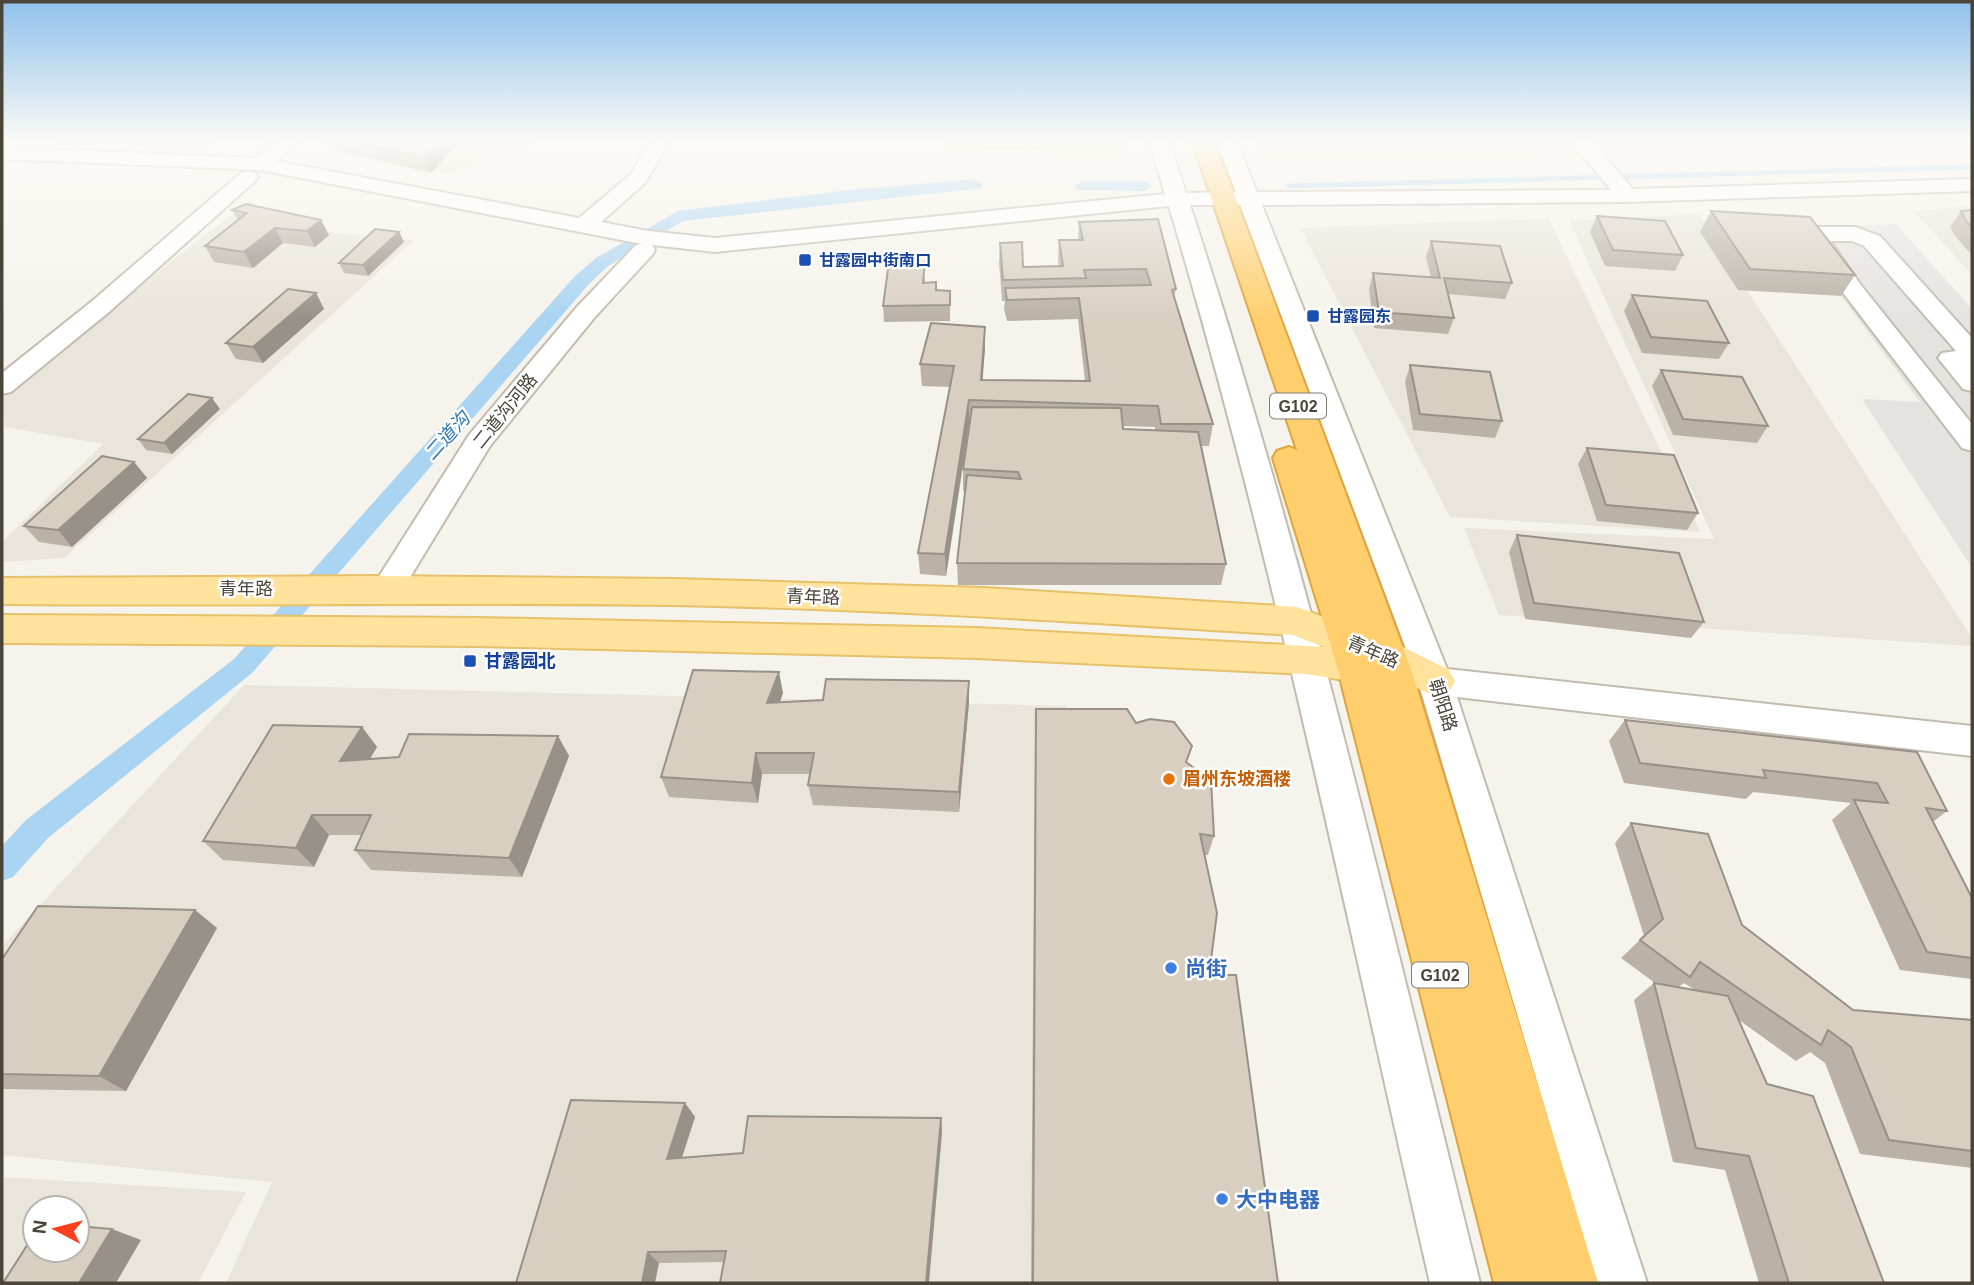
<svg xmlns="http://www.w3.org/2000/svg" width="1974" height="1285" font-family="Helvetica,'Noto Sans SC',sans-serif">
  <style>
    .residential { fill: #eae5da; fill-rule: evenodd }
    .green { fill: #d2eab5 }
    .parking { fill: #e5e3e0 }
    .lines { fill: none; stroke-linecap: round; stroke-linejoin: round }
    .stream { stroke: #a9d4f2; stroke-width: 5 }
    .canal { fill: #a9d4f2; fill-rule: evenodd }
    .minor-casing { stroke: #c2bbae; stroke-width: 4 }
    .major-casing { stroke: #e6c16a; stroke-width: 4 }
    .highway-casing { stroke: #e0a43c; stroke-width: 4 }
    .minor { fill: #fff; fill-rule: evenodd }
    .major { fill: #ffe39c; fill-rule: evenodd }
    .highway { fill: #ffcf6e; fill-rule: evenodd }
    .wall { fill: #bab2a6; fill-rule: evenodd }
    .shaded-wall { fill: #979187 }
    .building { fill: #d8cfc1; stroke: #979187; stroke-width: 2 }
    .transit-dot { fill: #1a4fb4; stroke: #fff; stroke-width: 2.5 }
    .food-dot { fill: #e8710a; stroke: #fff; stroke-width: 2.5 }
    .shop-dot { fill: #3f7fe0; stroke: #fff; stroke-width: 2.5 }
    .labels { text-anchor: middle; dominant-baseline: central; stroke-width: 5; stroke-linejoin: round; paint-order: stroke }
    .far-transit-label { font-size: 16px; font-weight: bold; fill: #164399; stroke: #fff; text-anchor: start }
    .shield { fill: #fff; stroke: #817c74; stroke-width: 2 }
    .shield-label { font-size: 16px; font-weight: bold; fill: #4b4439 }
    .street-label { font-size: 18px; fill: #4b4439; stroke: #fff }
    .transit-label { font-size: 18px; font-weight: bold; fill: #164399; stroke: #fff; text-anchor: start }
    .food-label { font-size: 18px; font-weight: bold; fill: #c56008; stroke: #fff; text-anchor: start }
    .water-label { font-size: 19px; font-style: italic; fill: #2e7ab2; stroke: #fff }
    .near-shop-label { font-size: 21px; font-weight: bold; fill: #366cbe; stroke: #fff; text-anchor: start }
  </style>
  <rect width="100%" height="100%" fill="#f6f3ec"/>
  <path class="residential" d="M2 140H229L199 149Z
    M315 140H547L447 174Z
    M1252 140H1972V155L1260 163Z
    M1972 206V275L1914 211Z
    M236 211 336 233 414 240 64 558 2 562V542L103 444 5 427 2 394Z
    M1698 214 1972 638V646L1499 615 1464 528 1714 539 1569 220Z
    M1548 218 1700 532 1450 517 1300 228Z
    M244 685 1067 706 1077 1283H226L272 1182 2 1155V946Z
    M2 1177 246 1192 198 1283H2ZM35 1208H77V1250H35Z"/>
  <path class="green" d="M946 140H1121L1124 155H1053L1036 149 947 150Z"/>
  <path class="parking" d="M1896 224 1972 309V568L1862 399 1920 402 1790 228Z"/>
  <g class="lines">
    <path class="stream" d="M1289 186 1972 167"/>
    <path class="canal" d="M975 179 983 184 981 188 683 221 608 266 589 284 252 673 48 838 13 877 2 881V846L26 820 234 659 575 276 596 258 678 211 849 190Z
      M1083 181H1144L1152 186 1144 191 1077 190 1075 186Z"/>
    <g class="minor-casing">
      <path id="minor" d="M277 140H299L276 161 579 218 630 175 651 140H671L645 183 601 222 648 231 715 238 1165 194 1149 140H1169L1186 193 1236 192 1216 140H1236L1257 192 1611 190 1570 140H1591L1633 189 1972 179V191L1627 202 1262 205 1447 669 1972 726V756L1457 697 1647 1283H1597L1418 681 1240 205H1190C1306 559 1390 922 1480 1283H1430C1347 923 1275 561 1169 206L715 252 652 245 655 250 652 255 594 318 490 446 398 597 387 600 376 597 371 589 469 435 576 308 636 245 642 244 260 170 2 159V147L255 158Z
        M248 171 255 173 258 177 255 181 109 312 11 392 2 394V373L91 302 241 173Z
        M1814 227H1855L1880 236 1972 338V391L1963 389 1938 358 1942 353 1956 351 1864 246 1852 241H1825L1831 242 1860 284 1972 424V451L1962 448 1844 294 1812 247 1815 242 1821 241 1806 239 1803 234 1806 229Z"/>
    </g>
    <g class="major-casing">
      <path id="major" d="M376 576 674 579 985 588 1297 607 1399 645 1449 670 1455 681 1449 692 1435 696 1397 679 1382 686 1306 674 977 658 477 646 2 643V615L477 618 977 628 1324 647 1293 635C1086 622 879 609 671 605 448 602 225 606 2 604V578Z"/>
    </g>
    <g class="highway-casing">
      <path id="highway" d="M1192 140H1214L1412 672 1598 1283H1494L1337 666 1273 458 1277 451 1289 447 1297 450Z"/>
    </g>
    <use href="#minor" class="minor"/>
    <use href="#major" class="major"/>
    <use href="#highway" class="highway"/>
  </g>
  <path class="wall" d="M114 140H214L195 146 145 143 144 140 138 145 117 144Z
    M324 140H461L431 173 330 149Z
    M232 210 321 220 329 235 315 247 283 243 253 268 214 262 205 246 238 220Z
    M1972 210V255L1955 236 1950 227 1961 211Z
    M1711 211 1855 275 1841 296 1738 290 1700 232Z
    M1597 216 1683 255 1675 271 1605 266 1590 232Z
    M1079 222 1176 289 1174 298 1213 424 1209 446H1201L1226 564 1221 585H958L957 563 966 491H963V469L970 422 946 576 920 574 918 553 950 387 922 386 920 364 985 327V348L982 380 1085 381 1078 319 1007 321 1004 309 1005 301H1002L999 263 1000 243 1023 267 1059 266 1058 261 1059 240H1078ZM1122 426 1155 427V430L1123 429Z
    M399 232 404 242 368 276 344 273 339 263Z
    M1431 241 1512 283 1505 299 1448 294 1454 318 1448 334 1374 328 1369 289 1373 273 1431 277 1426 257Z
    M925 278V283L936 282V290L950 291V321L884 322 883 306Z
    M316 293 324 309 263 363 236 359 226 343Z
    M1632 295 1729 343 1719 359 1642 353 1624 311Z
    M1410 365 1502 421 1495 438 1413 430 1405 382Z
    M1661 370 1768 426 1757 443 1673 435 1652 386Z
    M220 409 172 454 146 450 138 439Z
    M1587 448 1698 513 1687 530 1597 521 1578 464Z
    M134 462 147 478 72 547 39 542 24 526Z
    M1517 535 1704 622 1691 638 1525 619 1509 552Z
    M783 693 780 702H969L959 812 813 805 808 785 810 774H762L758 803 669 797 661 777Z
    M1036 709 1136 723 1188 764 1214 836 1208 855H1205L1209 975 1278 1283H1031L1035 730Z
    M1625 720 1917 752 1947 811 1933 822 1972 898V979L1900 970 1832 820 1851 803 1753 792 1746 799 1624 783 1609 741Z
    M362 727 377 747 370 759 399 757 558 736 569 756 522 877 371 870 355 850 362 835H329L314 867 223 860 203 841Z
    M1631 823 1742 925 1853 1010 1972 1020V1168L1860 1154 1825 1063 1810 1052 1796 1061 1739 1020 1767 1084 1884 1283H1759L1725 1170 1673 1162 1634 1000 1654 983H1655L1621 958 1644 936 1615 843ZM1684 983 1695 990 1679 987Z
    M195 910 217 928 126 1091 2 1089V959Z
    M685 1103 695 1117 682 1158 743 1153 941 1118 942 1133 724 1262 659 1263 516 1283Z"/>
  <path class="shaded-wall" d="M135 140H144L138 145Z
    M192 140H214L195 146Z
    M442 140H461L431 173 425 158Z
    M321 220 329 235 315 247 307 231Z
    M275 228 283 243 253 268 244 252Z
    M399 232 404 242 368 276 363 265Z
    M316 293 324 309 263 363 253 347Z
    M985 327V348L981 401V380Z
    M212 398 220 409 172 454 164 443Z
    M969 400V422L946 576 945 554Z
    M134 462 147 478 72 547 58 530Z
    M779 672 783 693 772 724 767 703Z
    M969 681V702L959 812V792Z
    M362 727 377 747 356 781 340 761Z
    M558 736 569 756 522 877 509 858Z
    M756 753 762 774 758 803 752 783Z
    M312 815 329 835 314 867 296 848Z
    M195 910 217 928 126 1091 99 1076Z
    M685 1103 695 1117 677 1172 667 1159Z
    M941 1118 942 1133 929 1283H926Z
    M112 1229 141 1240 116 1283H79Z
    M648 1252 659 1263 655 1283H642Z"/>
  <path class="building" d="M348 140H442L425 158Z
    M246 204 321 220 307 231 275 228 244 252 205 246 247 213 232 210Z
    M1972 210V227L1966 221 1961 211Z
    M1711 211 1810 217 1855 275 1750 269Z
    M1597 216 1665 221 1683 255 1613 250Z
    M1158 219 1176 289 1172 290 1213 424H1161L1158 406 969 400 945 554 918 553 954 366 920 364 931 323 985 327 981 380 1090 381 1079 298 1007 300 1005 288 1151 285 1146 269 1084 270 1086 278 1003 280 1000 243 1022 242 1023 267 1063 266 1059 240H1083L1079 222Z
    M375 229 399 232 363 265 339 263Z
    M1431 241 1500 246 1512 283 1444 278 1454 318 1379 312 1373 273 1440 278Z
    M889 261 925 262 923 283 936 282V290L950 291V305L883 306Z
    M288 289 316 293 253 347 226 343Z
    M1632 295 1707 301 1729 343 1651 337Z
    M1410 365 1490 372 1502 421 1420 414Z
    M1661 370 1742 377 1768 426 1683 419Z
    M188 394 212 398 164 443 138 439Z
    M972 407 1121 408 1123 429 1198 432 1226 564 957 563 967 475 1021 479 1018 472 963 469Z
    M1587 448 1674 455 1698 513 1606 505Z
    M102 456 134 462 58 530 24 526Z
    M1517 535 1679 553 1704 622 1534 603Z
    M693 670 779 672 767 703 823 700 826 679 969 681 959 792 808 785 814 753H756L752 783 661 777Z
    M1036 709H1127L1136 723 1150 719 1174 722 1192 746 1186 762 1211 781 1214 836 1200 834 1217 913 1209 975H1236L1278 1283H1033Z
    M1625 720 1917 752 1947 811 1926 808 1972 898V958L1927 952 1854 800 1888 803 1877 783 1763 770 1766 778 1640 763Z
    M273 725 362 727 340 761 399 757 409 734 558 736 509 858 355 850 371 815H312L296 848 203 841Z
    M1631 823 1708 834 1742 925 1853 1010 1972 1020V1151L1889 1140 1851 1047 1828 1030 1821 1045 1700 962 1690 977 1640 940 1663 919Z
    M38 906 195 910 99 1076 2 1074V959Z
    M1654 983 1728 996 1767 1084 1813 1096 1884 1283H1789L1749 1156 1696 1148Z
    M571 1100 685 1103 667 1159 743 1153 748 1116 941 1118 926 1283H720L726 1251 648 1252 642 1283H516Z
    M77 1226 112 1229 79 1283H3L35 1233V1250H77Z"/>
  <linearGradient id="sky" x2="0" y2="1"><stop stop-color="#8fc1ec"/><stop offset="0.44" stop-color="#fbfaf6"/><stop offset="1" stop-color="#fbfaf6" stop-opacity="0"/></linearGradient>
  <rect width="1974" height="320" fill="url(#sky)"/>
  <g class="transit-dot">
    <rect x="798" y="253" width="14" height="14" rx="3.5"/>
    <rect x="1306" y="309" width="14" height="14" rx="3.5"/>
    <rect x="463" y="654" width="14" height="14" rx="3.5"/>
  </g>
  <circle class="food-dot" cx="1169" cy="779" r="7"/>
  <g class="shop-dot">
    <circle cx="1171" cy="968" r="7"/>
    <circle cx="1222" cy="1199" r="7"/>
  </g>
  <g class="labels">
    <g class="far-transit-label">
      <text x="819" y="260">甘露园中街南口</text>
      <text x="1327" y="316">甘露园东</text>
    </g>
    <g class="shield">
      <rect x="1270" y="393.5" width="56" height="25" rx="5"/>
      <rect x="1412" y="962.5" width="56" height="25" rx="5"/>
    </g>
    <g class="shield-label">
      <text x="1298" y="406">G102</text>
      <text x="1440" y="975">G102</text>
    </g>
    <g class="street-label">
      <text transform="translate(505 411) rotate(-51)">二道沟河路</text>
      <text x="246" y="589">青年路</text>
      <text transform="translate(813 597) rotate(2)">青年路</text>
      <text transform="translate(1373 652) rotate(23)">青年路</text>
      <text transform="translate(1443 705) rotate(72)">朝阳路</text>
    </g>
    <g class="transit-label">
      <text x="484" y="661">甘露园北</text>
    </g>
    <g class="food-label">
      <text x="1183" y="779">眉州东坡酒楼</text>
    </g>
    <g class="water-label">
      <text transform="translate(447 436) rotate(-48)">二道沟</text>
    </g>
    <g class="near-shop-label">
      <text x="1185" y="968">尚街</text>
      <text x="1236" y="1199">大中电器</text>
    </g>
  </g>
  <rect width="1974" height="1285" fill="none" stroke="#4b4439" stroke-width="7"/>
  <g transform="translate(56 1229) rotate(277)"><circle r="33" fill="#ffffff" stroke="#b7b4b0" stroke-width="2"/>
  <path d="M0-5L12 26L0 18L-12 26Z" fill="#fc3f1d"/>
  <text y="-10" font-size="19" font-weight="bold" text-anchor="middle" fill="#4b4439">N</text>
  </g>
</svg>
